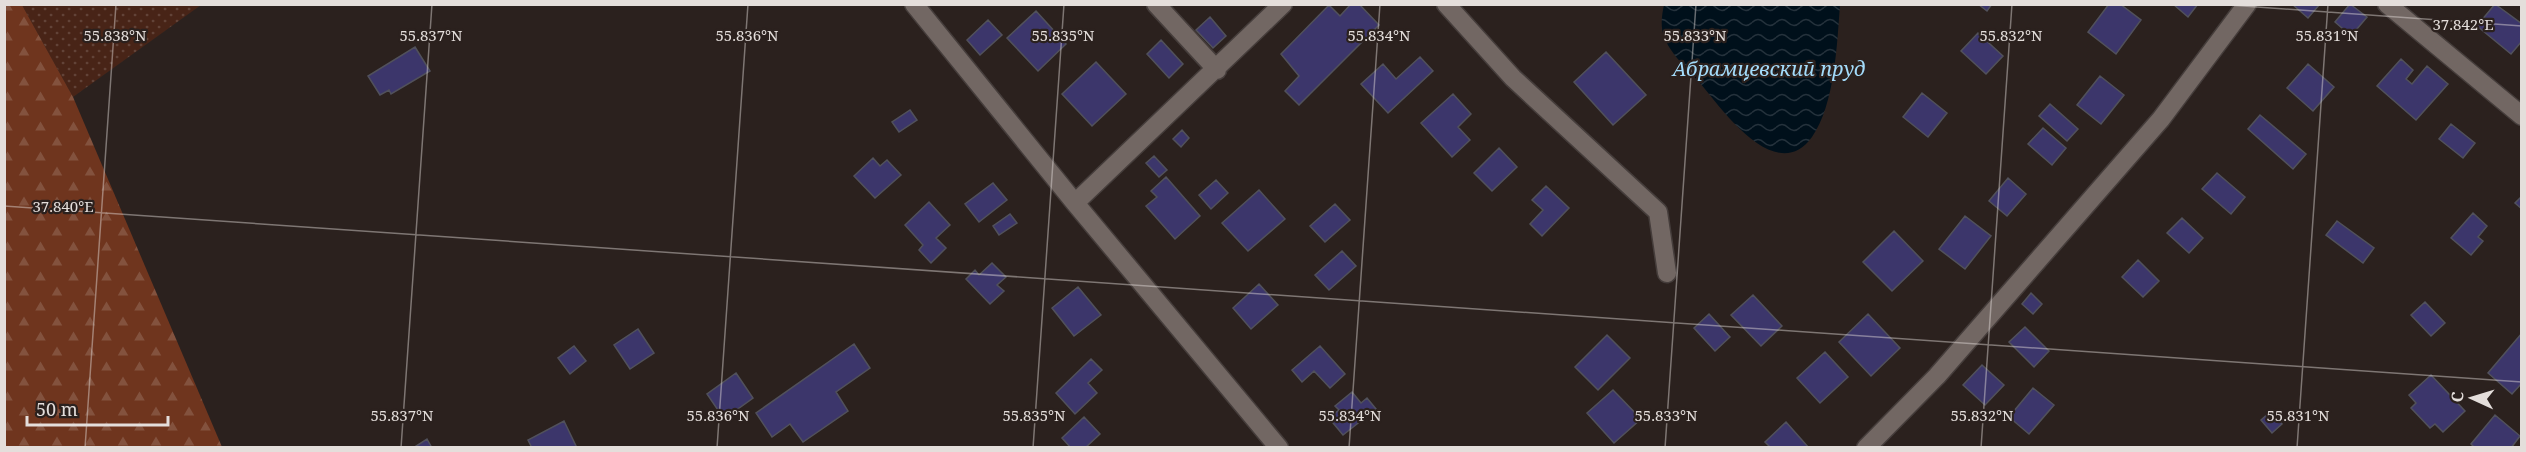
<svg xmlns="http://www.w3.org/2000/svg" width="2526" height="452" font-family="'Noto Serif',serif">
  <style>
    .grass { fill: url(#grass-dots) }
    .forest { fill: url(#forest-firs) }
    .water { fill: url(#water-waves) }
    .building { fill: #3c366b; stroke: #51515b; stroke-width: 1.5 }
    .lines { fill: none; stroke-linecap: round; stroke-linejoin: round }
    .minor-casing { stroke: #453d3b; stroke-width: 21 }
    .minor { stroke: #726763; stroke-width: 18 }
    .ticks { fill: none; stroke: #e4dedb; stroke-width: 1.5; stroke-opacity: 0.45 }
    .labels { text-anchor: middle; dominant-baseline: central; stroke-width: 4.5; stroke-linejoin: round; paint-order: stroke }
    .water-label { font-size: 20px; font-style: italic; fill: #a3dbfa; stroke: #2b211e }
    .ticks-label { font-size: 15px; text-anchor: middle; fill: #e4dedb; stroke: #2b211e; stroke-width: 4.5; stroke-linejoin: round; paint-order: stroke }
  </style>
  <defs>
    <pattern id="grass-dots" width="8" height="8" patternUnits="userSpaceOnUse" patternTransform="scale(1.5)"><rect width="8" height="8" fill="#482417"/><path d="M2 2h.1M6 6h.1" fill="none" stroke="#624338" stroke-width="1.8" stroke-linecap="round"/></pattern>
    <pattern id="forest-firs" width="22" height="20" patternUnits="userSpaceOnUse" patternTransform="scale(1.5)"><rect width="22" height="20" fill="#6f351e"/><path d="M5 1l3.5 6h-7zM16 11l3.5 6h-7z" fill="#83523e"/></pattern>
    <pattern id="water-waves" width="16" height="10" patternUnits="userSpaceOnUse" patternTransform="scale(1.5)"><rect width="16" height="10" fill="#00101b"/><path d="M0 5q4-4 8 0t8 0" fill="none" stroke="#25323c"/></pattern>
  </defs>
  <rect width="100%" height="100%" fill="#2b211e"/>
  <path class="grass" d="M22 5H201L73 97Z"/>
  <path class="forest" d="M4 5H22L73 97 222 447H5Z"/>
  <path class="water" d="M1664 5H1840C1837 44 1835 104 1812 137 1776 187 1721 108 1700 83 1688 69 1669 53 1664 36 1660 26 1662 14 1664 5Z"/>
  <path class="building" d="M1351 4H1359L1379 25 1299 105 1285 91 1299 76 1281 54 1329 5 1340 16Z
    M1978 4H1992L1987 11Z
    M2109 4H2120L2141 20 2116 54 2088 32Z
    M2173 4H2198L2188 17Z
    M2292 4H2320L2308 18Z
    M2350 4 2367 17 2351 36 2335 22Z
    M2495 4 2522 24V41L2511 54 2477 26Z
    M1036 11 1066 44 1038 71 1007 38Z
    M1210 17 1226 36 1213 48 1196 30Z
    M988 20 1002 35 980 55 967 40Z
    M1978 33 2003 56 1986 74 1961 51Z
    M1161 40 1183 64 1169 78 1147 54Z
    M415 47 430 71 391 94 389 90 380 95 368 76Z
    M1606 52 1646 95 1613 125 1574 82Z
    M1420 57 1433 71 1388 113 1361 84 1383 64 1396 79Z
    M2401 59 2413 70 2406 79 2412 84 2427 66 2448 84 2416 120 2377 86Z
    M1096 62 1126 94 1092 126 1062 94Z
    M2308 64 2334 87 2313 111 2287 88Z
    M2100 76 2124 95 2101 124 2077 105Z
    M1922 93 1947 113 1928 137 1903 117Z
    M1453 94 1471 114 1458 127 1470 140 1452 157 1421 123Z
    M2050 104 2078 129 2067 141 2039 116Z
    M910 110 917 120 899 132 892 122Z
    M2260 115 2306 154 2293 169 2248 129Z
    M2451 124 2475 143 2463 158 2439 139Z
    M2043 128 2066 148 2052 165 2028 144Z
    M1182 130 1189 138 1181 147 1173 139Z
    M1499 148 1517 167 1492 191 1474 173Z
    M1154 156 1167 170 1159 177 1146 163Z
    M873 158 880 166 887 160 901 175 875 198 854 176Z
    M2217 173 2245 197 2231 214 2202 189Z
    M1166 177 1200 216 1175 239 1146 206 1157 197 1151 191Z
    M2008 178 2026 194 2007 216 1989 201Z
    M1216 180 1228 193 1211 209 1199 195Z
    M993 183 1007 200 979 222 965 204Z
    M1546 186 1569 208 1542 236 1530 224 1543 210 1532 200Z
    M1259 190 1285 219 1248 251 1222 223Z
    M2522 196V209L2515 203Z
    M929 202 950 225 936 238 946 248 931 263 919 250 923 245 905 225Z
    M1335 204 1350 220 1325 242 1310 226Z
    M2473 213 2487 226 2478 237 2483 241 2471 255 2451 238Z
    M1010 214 1017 223 999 235 993 226Z
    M1965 216 1991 236 1965 269 1939 249Z
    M2182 218 2203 238 2189 253 2167 233Z
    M2337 221 2374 248 2363 263 2326 235Z
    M1894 231 1923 261 1892 291 1863 262Z
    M1342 251 1356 266 1329 290 1315 275Z
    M2138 260 2159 281 2143 297 2122 277Z
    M992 263 1006 277 997 285 1004 291 990 304 966 279 975 270 979 275Z
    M1259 284 1278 305 1251 329 1233 308Z
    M1078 287 1101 315 1074 336 1052 308Z
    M2031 293 2042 304 2033 314 2022 304Z
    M1753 295 1782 326 1761 346 1731 315Z
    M2425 302 2445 323 2431 336 2411 315Z
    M1709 314 1730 337 1715 351 1694 328Z
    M1868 314 1900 348 1871 376 1839 342Z
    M2025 327 2049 351 2034 367 2009 342Z
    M638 329 654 353 630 369 614 345Z
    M2522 333V383L2512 394 2488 373Z
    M1607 335 1630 358 1598 390 1575 367Z
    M854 344 870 368 836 392 848 411 803 442 790 424 772 437 756 413Z
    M574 346 586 361 570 374 558 358Z
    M1320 346 1345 374 1330 388 1314 371 1302 382 1292 370Z
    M1825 352 1848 377 1820 403 1797 378Z
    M1091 359 1102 370 1088 383 1097 393 1075 414 1056 393Z
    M1982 365 2004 385 1985 405 1963 385Z
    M736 373 753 398 724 419 707 394Z
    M2431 375 2465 411 2443 432 2435 424 2430 428 2411 408 2416 403 2409 395Z
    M2033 388 2054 405 2029 434 2009 417Z
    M1613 390 1641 419 1614 443 1587 413Z
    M1352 392 1361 403 1367 398 1376 409 1343 435 1329 418 1339 410 1335 406Z
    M2271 411 2282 424 2272 433 2261 420Z
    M2495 415 2520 436 2511 448H2475L2471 444Z
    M1084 417 1100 434 1085 448H1071L1062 438Z
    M564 421 577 448H532L528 440Z
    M1786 422 1809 448H1771L1765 442Z
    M427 439 432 448H413Z"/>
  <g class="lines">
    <g class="minor-casing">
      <path id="minor" d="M914 4 1075 203 1279 448
        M1156 4 1217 70
        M1446 4 1513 78 1658 212 1667 273
        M2387 4 2522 116
        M1075 203 1283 4
        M1866 448 1937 376 2161 119 2247 4"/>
    </g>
    <use href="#minor" class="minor"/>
  </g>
  <path class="ticks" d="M2216 4 2522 26M4 206 2522 382M85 448 116 4M401 448 432 4M717 448 748 4M1033 448 1064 4M1349 448 1380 4M1665 448 1696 4M1981 448 2012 4M2297 448 2328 4"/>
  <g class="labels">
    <g class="water-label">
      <text x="1769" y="68">Абрамцевский пруд</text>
    </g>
  </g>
  <g class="ticks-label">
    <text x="2463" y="30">37.842°E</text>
    <text x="2327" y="41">55.831°N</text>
    <text x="115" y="41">55.838°N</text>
    <text x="431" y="41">55.837°N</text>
    <text x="747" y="41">55.836°N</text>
    <text x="1063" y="41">55.835°N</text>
    <text x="1379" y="41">55.834°N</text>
    <text x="1695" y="41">55.833°N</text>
    <text x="2011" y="41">55.832°N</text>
    <text x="63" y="212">37.840°E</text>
    <text x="402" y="421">55.837°N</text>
    <text x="718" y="421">55.836°N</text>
    <text x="1034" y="421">55.835°N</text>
    <text x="1350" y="421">55.834°N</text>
    <text x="1666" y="421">55.833°N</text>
    <text x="1982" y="421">55.832°N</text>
    <text x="2298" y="421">55.831°N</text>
  </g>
  <rect width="2526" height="452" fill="none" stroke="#e4dedb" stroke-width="12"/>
  <g transform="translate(2472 398) rotate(274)" stroke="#2b211e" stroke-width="4.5" paint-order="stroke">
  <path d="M0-4.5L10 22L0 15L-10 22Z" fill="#e4dedb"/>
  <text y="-9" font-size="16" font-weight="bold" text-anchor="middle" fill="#e4dedb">С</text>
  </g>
  <path d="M27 416v9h141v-9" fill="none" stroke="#e4dedb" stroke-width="3"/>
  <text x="36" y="416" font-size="18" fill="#e4dedb" stroke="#2b211e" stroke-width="4.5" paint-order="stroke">50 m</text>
</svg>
